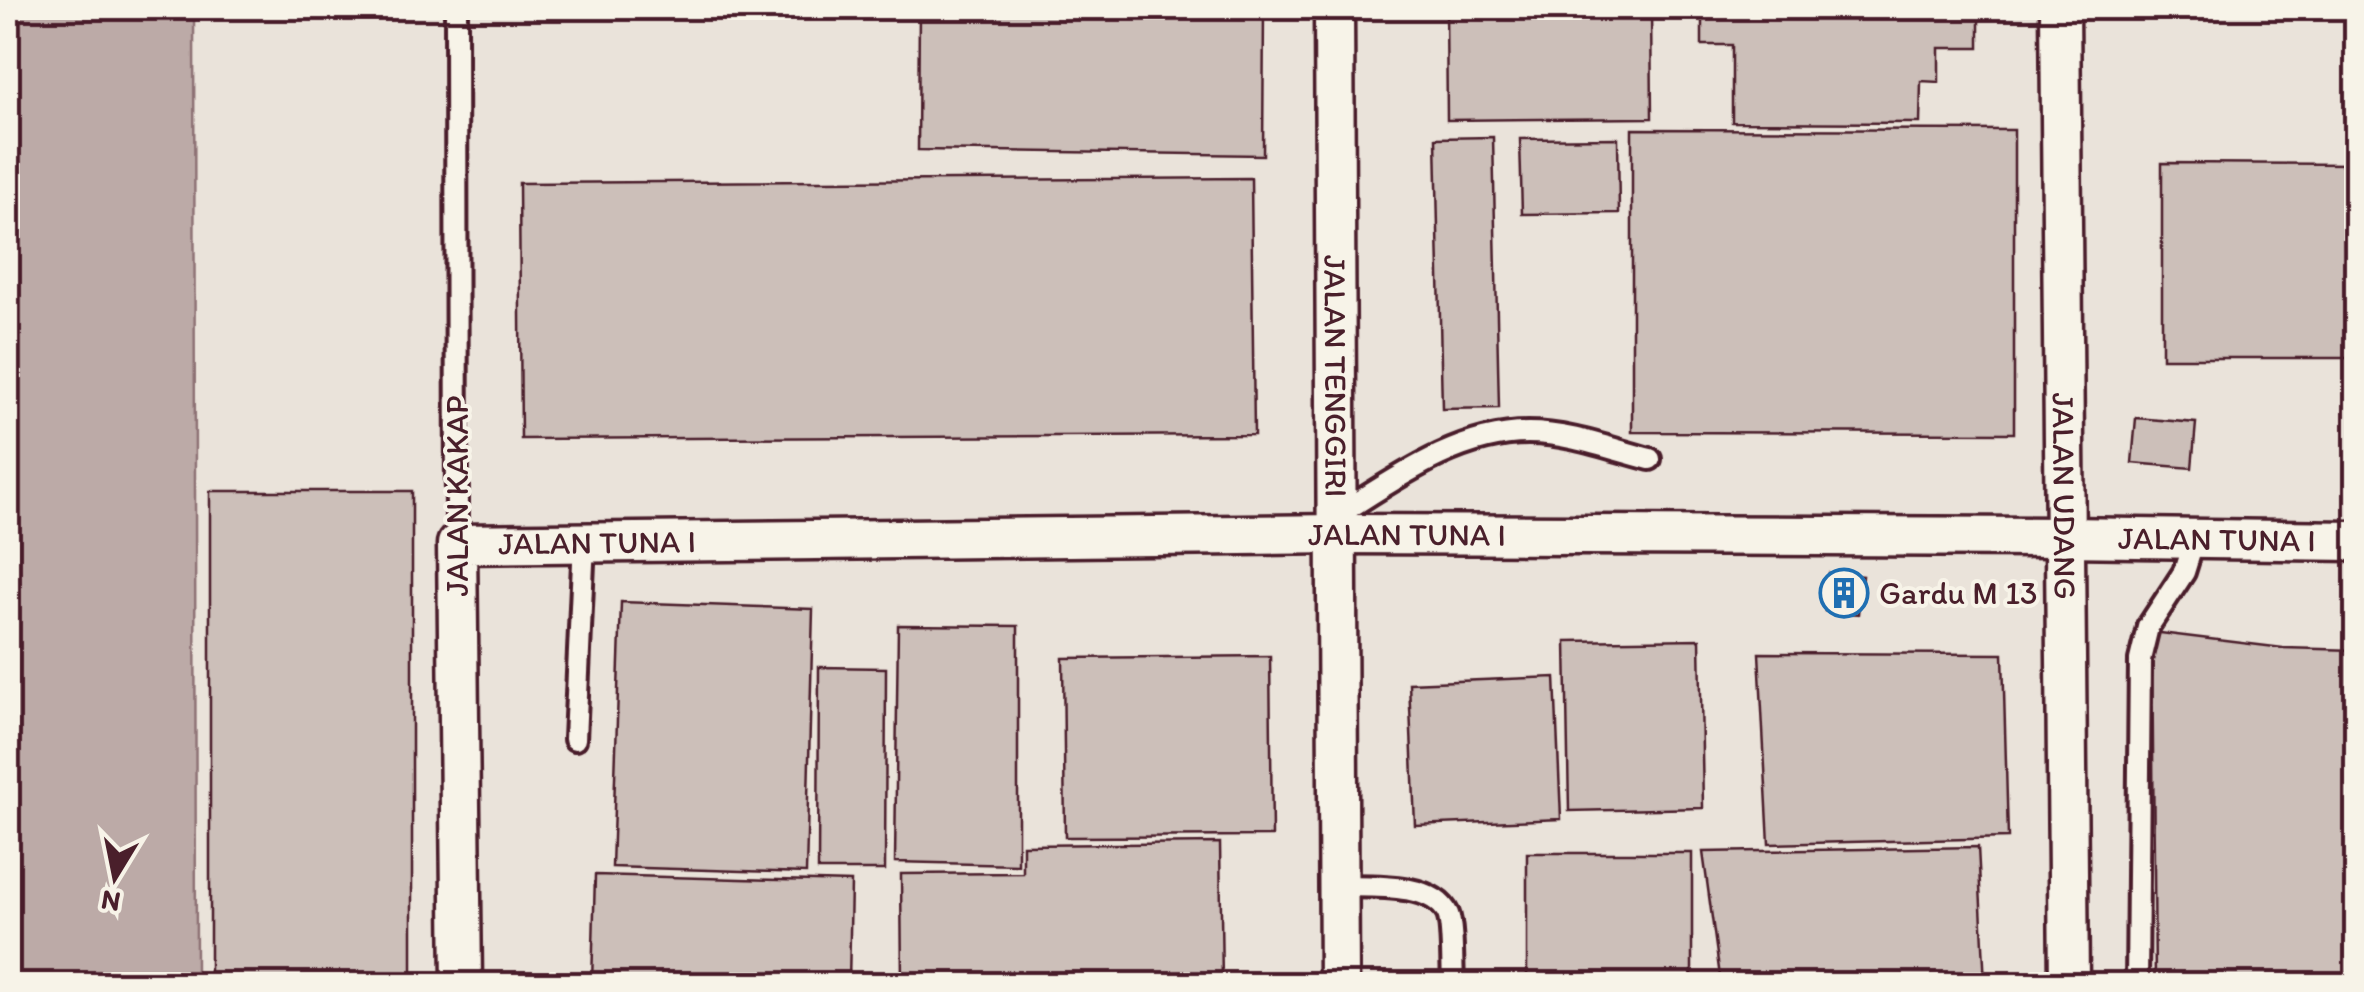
<svg xmlns="http://www.w3.org/2000/svg" width="2364" height="992" font-family="Itim,sans-serif">
  <style>
    .built { fill: #eae3da }
    .water { fill: #bcaaa7; stroke: #8e7275; stroke-width: 2.5 }
    .building { fill: #ccbfb9; stroke: #4a1f2b; stroke-width: 2.5 }
    .lines { fill: none; stroke-linecap: round; stroke-linejoin: round }
    .lane-casing { stroke: #4a1f2b; stroke-width: 28 }
    .street-casing { stroke: #4a1f2b; stroke-width: 45 }
    .lane { stroke: #f7f3e8; stroke-width: 20 }
    .street { stroke: #f7f3e8; stroke-width: 38 }
    .labels { text-anchor: middle; dominant-baseline: central; stroke-width: 8; stroke-linejoin: round; paint-order: stroke }
    .street-label { font-size: 32px; fill: #4a1f2b; stroke: #f7f3e8 }
    .poi-label { font-size: 32px; fill: #4a1f2b; stroke: #f7f3e8; text-anchor: start }
  </style>
  <rect width="100%" height="100%" fill="#f7f3e8"/>
  <filter id="ink" filterUnits="userSpaceOnUse"><feTurbulence type="fractalNoise" baseFrequency=".01" numOctaves="2"/><feDisplacementMap in="SourceGraphic" scale="20" xChannelSelector="R" yChannelSelector="G"/><feConvolveMatrix kernelMatrix="1 2 1 2 8 2 1 2 1" color-interpolation-filters="sRGB"/></filter>
  <g filter="url(#ink)">
    <path class="built" d="M194 8H2356V984H196Z"/>
    <path class="water" d="M8 8H194L196 984H8Z"/>
    <path class="building" d="M919 8H1264L1263 155 918 150Z
      M1446 8H1651L1652 118 1447 120Z
      M1702 8H1979V48H1939V82L1921 81 1920 123 1732 122V45H1702Z
      M2354 8H2356V115H2355Z
      M1632 129 2014 130V433L1632 432Z
      M1493 137 1499 408 1442 409 1436 138Z
      M1618 138 1619 213 1522 214 1520 139Z
      M2162 163 2356 164V358H2162Z
      M1251 178 1254 435 521 439 519 183Z
      M2136 418 2196 423 2192 468 2132 463Z
      M210 491H412V984H210Z
      M1829 573 1862 576 1858 614 1825 611Z
      M621 602 813 609 806 873 612 867Z
      M898 625 1018 626V865L895 862Z
      M2152 632 2283 648 2356 650V984H2155Z
      M1700 639 1703 808 1569 811 1566 641Z
      M1759 653 2003 654 2008 838 1769 844Z
      M1270 656 1272 836 1065 837 1063 658Z
      M819 667 886 668 885 870H818Z
      M1555 677 1561 819 1415 825 1409 683Z
      M1220 843 1222 984H902L901 874 1023 873V845Z
      M1978 847 1985 984H1721L1703 852Z
      M1527 853H1692V984L1527 983Z
      M595 875 851 882 849 984H592Z"/>
    <g class="lines">
      <g class="lane-casing">
        <path id="lane" d="M456 8 457 544
          M1336 516C1394 480 1457 433 1528 433 1569 433 1611 449 1650 459
          M575 739 584 541
          M1338 886C1368 887 1432 881 1448 914 1453 926 1452 969 1453 984
          M2137 984 2140 660 2148 627 2184 572 2194 540"/>
      </g>
      <g class="street-casing">
        <g id="street">
          <path id="s1" d="M1334 8 1339 984"/>
          <path id="s2" d="M2060 8 2069 984"/>
          <path id="s3" d="M462 984 457 544 1337 534 2064 537 2356 541"/>
        </g>
      </g>
      <use href="#lane" class="lane"/>
      <use href="#street" class="street"/>
    </g>
  </g>
  <defs>
    <g id="building-ring" transform="scale(2.5)"><circle r="9.5" fill="#f7f3e8" stroke="#1f6fb2" stroke-width="1.5"/><path d="M-4-6H4V6H1V3H-1V6H-4ZM-2.5-4.3h1.7v1.8h-1.7ZM.8-4.3h1.7v1.8H.8ZM-2.5-1h1.7V.8h-1.7ZM.8-1h1.7V.8H.8Z" fill="#1f6fb2"/></g>
  </defs>
  <g fill-rule="evenodd">
    <use href="#building-ring" x="1844" y="593"/>
  </g>
  <g class="labels">
    <g class="street-label">
      <text stroke="none"><textPath href="#s1" startOffset="368">JALAN TENGGIRI</textPath></text>
      <text transform="translate(457 496) rotate(-90)">JALAN KAKAP</text>
      <text stroke="none"><textPath href="#s2" startOffset="488">JALAN UDANG</textPath></text>
      <text stroke="none"><textPath href="#s3" startOffset="1390">JALAN TUNA I</textPath></text>
      <text stroke="none"><textPath href="#s3" startOffset="2200">JALAN TUNA I</textPath></text>
      <text stroke="none"><textPath href="#s3" startOffset="580">JALAN TUNA I</textPath></text>
    </g>
    <g class="poi-label">
      <text x="1879" y="593">Gardu M 13</text>
    </g>
  </g>
  <rect width="2364" height="992" fill="none" stroke="#f7f3e8" stroke-width="40"/>
  <rect x="20" y="20" width="2324" height="952" fill="none" stroke="#4a1f2b" stroke-width="4" filter="url(#ink)"/>
  <g transform="translate(115 877) rotate(190)" stroke="#f7f3e8" stroke-width="8" paint-order="stroke">
  <path d="M0-8L18 38L0 25L-18 38Z" fill="#4a1f2b"/>
  <text y="-15" font-size="28" font-weight="bold" text-anchor="middle" fill="#4a1f2b">N</text>
  </g>
</svg>
